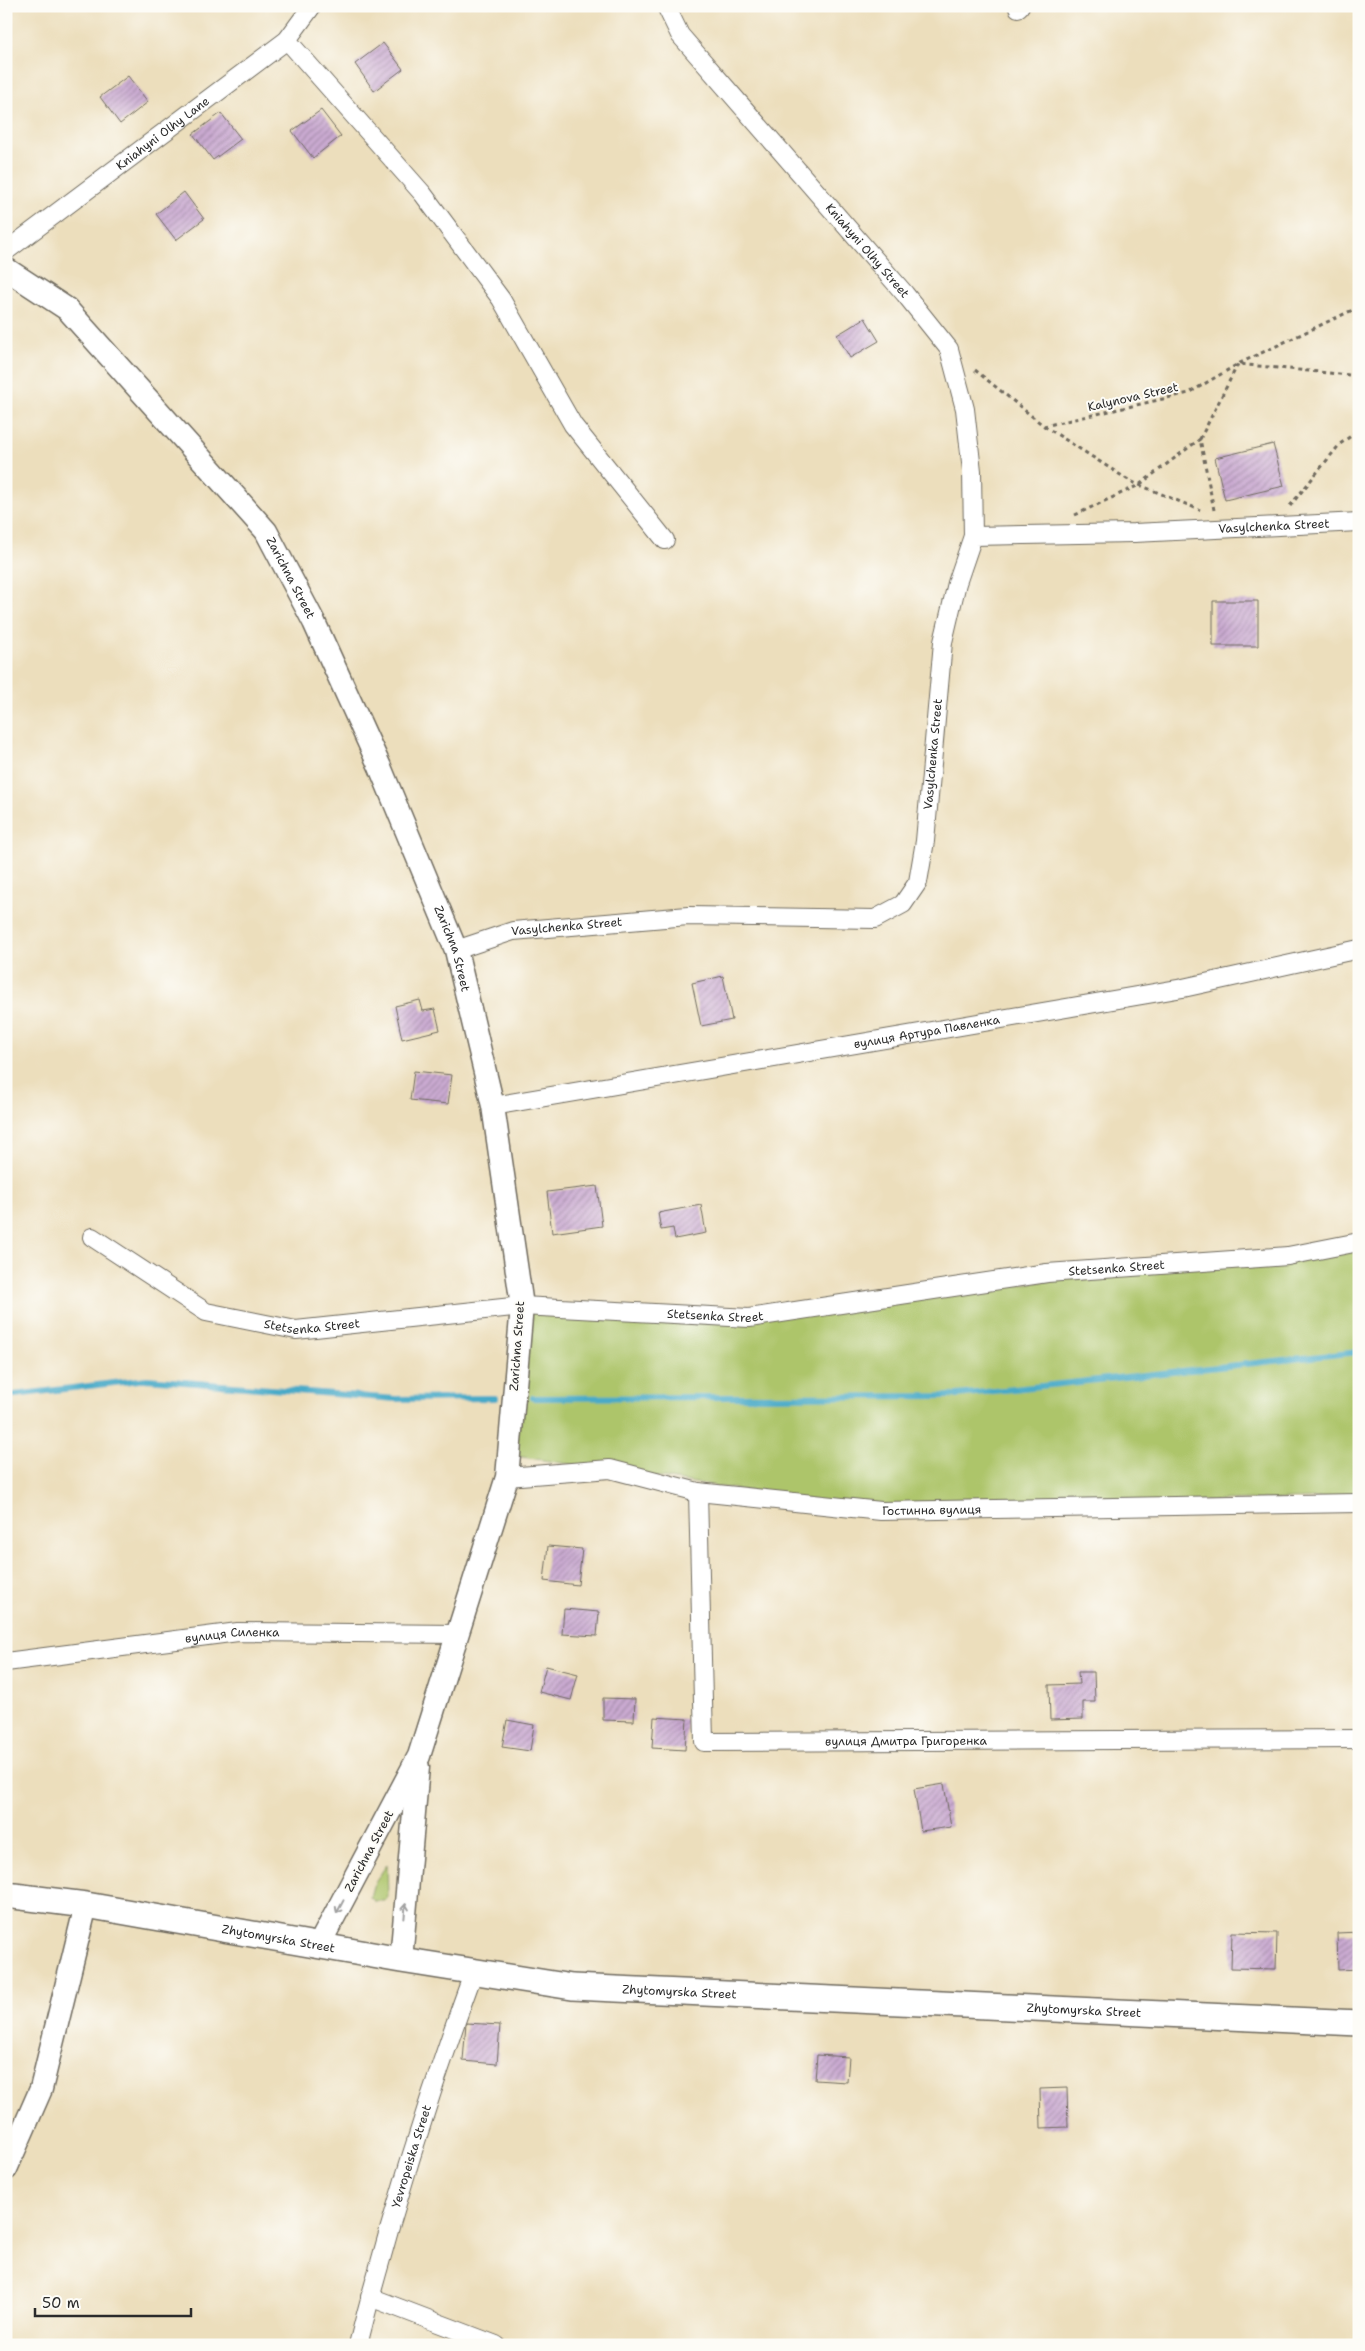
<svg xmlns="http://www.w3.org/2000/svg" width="1365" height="2351" font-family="'Shantell Sans',sans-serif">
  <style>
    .grass { fill: #adc56a; stroke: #6c784a }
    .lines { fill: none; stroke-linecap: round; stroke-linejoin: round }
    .stream { stroke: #48aac8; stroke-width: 6 }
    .building { fill: url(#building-hatch) }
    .minor-casing { stroke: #6f6a5e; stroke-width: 20 }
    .tertiary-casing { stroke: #6f6a5e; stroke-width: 25 }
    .secondary-casing { stroke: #6f6a5e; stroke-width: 28 }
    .path { stroke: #6f6a5e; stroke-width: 3; stroke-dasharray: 4 4; stroke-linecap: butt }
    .minor { stroke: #fff; stroke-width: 18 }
    .tertiary { stroke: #fff; stroke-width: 22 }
    .secondary { stroke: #fff; stroke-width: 25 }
    .oneway { stroke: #a0a0a0 }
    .labels { text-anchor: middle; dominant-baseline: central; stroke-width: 4; stroke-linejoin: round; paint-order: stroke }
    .street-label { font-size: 12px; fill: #2b2b2b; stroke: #fdfcf7 }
  </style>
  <defs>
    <pattern id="building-hatch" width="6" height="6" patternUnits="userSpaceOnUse" patternTransform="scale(1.25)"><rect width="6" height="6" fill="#caaad1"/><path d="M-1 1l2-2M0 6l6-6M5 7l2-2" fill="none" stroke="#a48baa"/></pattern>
  </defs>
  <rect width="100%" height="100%" fill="#fdfcf7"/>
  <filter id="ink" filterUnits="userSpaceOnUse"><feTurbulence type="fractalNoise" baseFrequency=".02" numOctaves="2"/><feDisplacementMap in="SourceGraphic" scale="10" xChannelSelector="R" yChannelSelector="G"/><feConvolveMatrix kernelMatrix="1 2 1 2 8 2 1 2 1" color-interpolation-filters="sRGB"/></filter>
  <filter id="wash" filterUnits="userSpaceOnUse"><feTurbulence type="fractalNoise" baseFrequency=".0096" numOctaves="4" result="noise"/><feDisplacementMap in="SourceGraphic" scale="20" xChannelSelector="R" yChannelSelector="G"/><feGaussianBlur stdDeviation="1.12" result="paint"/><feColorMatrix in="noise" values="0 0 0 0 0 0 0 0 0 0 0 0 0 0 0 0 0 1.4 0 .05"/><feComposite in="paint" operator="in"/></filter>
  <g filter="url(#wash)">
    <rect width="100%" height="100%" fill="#ecdebc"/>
    <path class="grass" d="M1359 1242V1497L881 1511 509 1455 522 1306 749 1318Z
      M387 1864 388 1897 385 1901H374L370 1897 373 1886Z"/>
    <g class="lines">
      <path class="stream" d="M6 1396 147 1379 395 1399 495 1398
        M533 1398 948 1396 1359 1352"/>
    </g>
    <g id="blocks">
      <path class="building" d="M383 43 403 69 374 91 355 64Z
        M128 76 148 102 120 124 100 97Z
        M321 110 341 136 313 158 292 131Z
        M221 113 241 139 213 160 193 134Z
        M184 192 204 219 176 240 156 214Z
        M865 318 879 341 850 358 837 335Z
        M1273 444 1284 486 1225 500 1215 458Z
        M1213 601H1258V646H1213Z
        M723 976 732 1020 701 1026 692 983Z
        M420 1000 423 1011 435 1009 440 1030 402 1039 395 1006Z
        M414 1071 452 1075 448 1104 410 1100Z
        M597 1186 602 1226 552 1233 547 1192Z
        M701 1205 706 1233 675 1239 673 1228 661 1230 658 1213Z
        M548 1546 582 1549 578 1585 544 1581Z
        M564 1609 599 1612 597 1636 562 1634Z
        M546 1666 578 1674 571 1700 539 1692Z
        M1078 1672H1094L1095 1702H1083V1719L1050 1720 1049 1685 1079 1684Z
        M603 1698 635 1699 634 1721 603 1720Z
        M654 1717 687 1719 685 1750 652 1748Z
        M507 1720 534 1725 530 1751 502 1747Z
        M944 1784 951 1827 921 1831 914 1789Z
        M1232 1932 1277 1933 1276 1969 1231 1968Z
        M1359 1932V1969L1338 1970 1337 1933Z
        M466 2023 500 2025 497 2064 463 2061Z
        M817 2055 849 2057 847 2082 815 2080Z
        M1067 2088 1068 2127 1041 2128 1040 2089Z"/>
    </g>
  </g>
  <g filter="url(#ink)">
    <use href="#blocks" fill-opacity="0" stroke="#6f6a5e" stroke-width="1"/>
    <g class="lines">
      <g class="minor-casing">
        <g id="minor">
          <path id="s1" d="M666 6 680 35 905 294 949 349 965 409 972 471 973 536"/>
          <path d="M1018 8 1020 6"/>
          <path d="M287 40 423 194 501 299 573 425 665 540"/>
          <path id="s2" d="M6 251 287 40 312 6"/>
          <path id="s3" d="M456 950 513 931 688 916 875 919 903 904 918 882 925 841 943 642 957 583 973 536 1134 533 1359 522"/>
          <path id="s4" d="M493 1106 1183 988 1359 949"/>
          <path id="s5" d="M92 1237 206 1312 296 1330 522 1306 749 1318 1047 1273 1288 1256 1359 1242"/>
          <path id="s6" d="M507 1477 610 1469 698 1492 881 1511 1359 1503"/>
          <path id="s7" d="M698 1492 704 1742 1359 1739"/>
          <path id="s8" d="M6 1662 238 1632 459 1634"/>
          <path d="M370 2297 496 2345"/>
          <path id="s9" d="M358 2345C390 2218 429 2094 474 1971"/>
        </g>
      </g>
      <g class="tertiary-casing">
        <g id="tertiary">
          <path id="s10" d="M6 269 67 309 266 531 314 622 380 767 456 950 493 1106 522 1306 507 1477 419 1756 319 1945"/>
          <path d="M401 1960 418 1767"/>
          <path d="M6 2169 41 2089 86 1905"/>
        </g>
      </g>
      <g class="secondary-casing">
        <g id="secondary">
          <path id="s11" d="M6 1895 86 1905 401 1960 572 1987 1359 2023"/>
        </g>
      </g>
      <path class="path" d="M975 370 1044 426 1189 393 1238 364 1359 307
        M1044 426 1130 481 1200 510
        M1290 506 1340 444 1359 430
        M1214 510 1200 439 1238 364 1359 376
        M1075 515 1139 485 1200 439"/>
      <use href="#minor" class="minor"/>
      <use href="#tertiary" class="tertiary"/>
      <use href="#secondary" class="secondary"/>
    </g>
    <defs><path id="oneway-shaft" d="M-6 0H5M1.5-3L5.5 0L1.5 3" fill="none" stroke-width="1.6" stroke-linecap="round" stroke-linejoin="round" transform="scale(1.25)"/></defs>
    <g class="oneway">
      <use href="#oneway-shaft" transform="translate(340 1907) rotate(118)"/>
      <use href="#oneway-shaft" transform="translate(405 1911) rotate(-85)"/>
    </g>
  </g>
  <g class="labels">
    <g class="street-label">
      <text stroke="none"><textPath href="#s2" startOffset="196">Kniahyni Olhy Lane</textPath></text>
      <text stroke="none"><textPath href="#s1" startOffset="318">Kniahyni Olhy Street</textPath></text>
      <text transform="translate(1133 397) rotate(-13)">Kalynova Street</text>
      <text stroke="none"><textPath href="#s3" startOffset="1134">Vasylchenka Street</textPath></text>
      <text stroke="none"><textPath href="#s10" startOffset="424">Zarichna Street</textPath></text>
      <text stroke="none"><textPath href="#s3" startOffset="610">Vasylchenka Street</textPath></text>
      <text stroke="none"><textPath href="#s3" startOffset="114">Vasylchenka Street</textPath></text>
      <text stroke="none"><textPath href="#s10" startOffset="829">Zarichna Street</textPath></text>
      <text stroke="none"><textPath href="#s4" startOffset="440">вулиця Артура Павленка</textPath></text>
      <text stroke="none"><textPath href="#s5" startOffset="1054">Stetsenka Street</textPath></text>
      <text stroke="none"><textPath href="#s5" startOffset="649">Stetsenka Street</textPath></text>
      <text stroke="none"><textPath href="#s5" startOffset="244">Stetsenka Street</textPath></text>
      <text transform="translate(517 1346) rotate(-86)">Zarichna Street</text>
      <text stroke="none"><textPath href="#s6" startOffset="429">Гостинна вулиця</textPath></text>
      <text stroke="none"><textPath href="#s8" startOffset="228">вулиця Силенка</textPath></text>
      <text stroke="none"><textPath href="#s7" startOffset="452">вулиця Дмитра Григоренка</textPath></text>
      <text transform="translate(369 1851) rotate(-62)">Zarichna Street</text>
      <text stroke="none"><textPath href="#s11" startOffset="276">Zhytomyrska Street</textPath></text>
      <text stroke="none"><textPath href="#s11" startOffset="681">Zhytomyrska Street</textPath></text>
      <text stroke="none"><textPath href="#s11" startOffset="1086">Zhytomyrska Street</textPath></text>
      <text stroke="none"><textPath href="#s9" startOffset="196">Yevropeiska Street</textPath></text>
    </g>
  </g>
  <rect width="1365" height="2351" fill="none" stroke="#fdfcf7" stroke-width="25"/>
  <path d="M35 2308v8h156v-8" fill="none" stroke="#2b2b2b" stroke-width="2.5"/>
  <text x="42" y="2308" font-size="15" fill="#2b2b2b" stroke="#fdfcf7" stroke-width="4" paint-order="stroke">50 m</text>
</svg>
